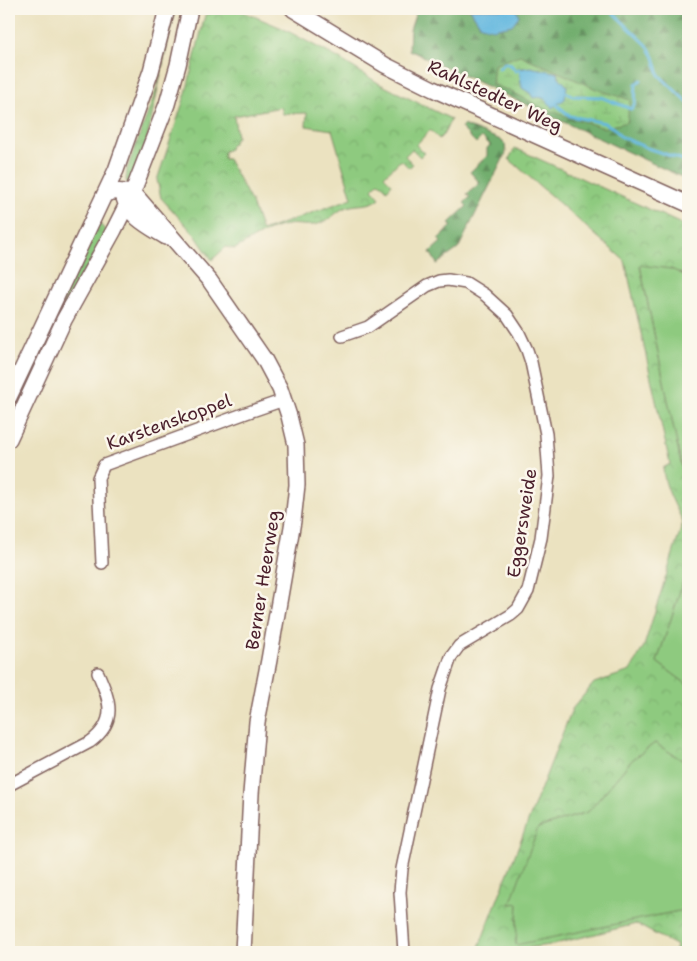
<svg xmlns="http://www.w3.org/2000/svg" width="697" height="961" font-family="'Shantell Sans',sans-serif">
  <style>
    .grass { fill: url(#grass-tufts); stroke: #6c7455 }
    .forest { fill: url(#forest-firs); stroke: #5e664c }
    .wetland { fill: url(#wetland-marsh); stroke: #6c7455 }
    .park { fill: url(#park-crowns); stroke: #6c7455; fill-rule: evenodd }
    .garden { fill: #8eca7f; stroke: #6c7455 }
    .water { fill: #63b8df; stroke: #566c85 }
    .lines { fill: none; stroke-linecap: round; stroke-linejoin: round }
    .stream { stroke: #63b8df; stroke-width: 3 }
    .street-casing { stroke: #82635f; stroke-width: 14 }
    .secondary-casing { stroke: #82635f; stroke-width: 18 }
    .street { stroke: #fff; stroke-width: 11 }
    .secondary { stroke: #fff; stroke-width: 15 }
    .labels { text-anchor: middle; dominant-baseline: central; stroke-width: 5; stroke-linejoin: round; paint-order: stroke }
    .street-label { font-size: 18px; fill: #4a1f2b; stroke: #fbf7ec }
  </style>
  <defs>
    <pattern id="grass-tufts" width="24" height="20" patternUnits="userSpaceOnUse" patternTransform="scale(1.25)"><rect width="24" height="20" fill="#8eca7f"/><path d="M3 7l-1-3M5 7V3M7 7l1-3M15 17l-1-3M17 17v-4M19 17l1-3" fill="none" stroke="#7cad6e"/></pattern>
    <pattern id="forest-firs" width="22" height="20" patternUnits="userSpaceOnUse" patternTransform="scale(1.25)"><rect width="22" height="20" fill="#72ae6e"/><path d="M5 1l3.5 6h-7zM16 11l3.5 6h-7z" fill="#608d5b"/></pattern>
    <pattern id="wetland-marsh" width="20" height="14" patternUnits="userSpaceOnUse" patternTransform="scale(1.25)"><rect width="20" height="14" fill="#8eca7f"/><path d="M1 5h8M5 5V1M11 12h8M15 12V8" fill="none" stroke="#7cad6e"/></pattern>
    <pattern id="park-crowns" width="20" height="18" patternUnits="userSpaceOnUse" patternTransform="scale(1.25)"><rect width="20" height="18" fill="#8eca7f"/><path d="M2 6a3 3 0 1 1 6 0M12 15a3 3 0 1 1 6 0" fill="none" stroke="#7cad6e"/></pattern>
  </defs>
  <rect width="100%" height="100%" fill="#fbf7ec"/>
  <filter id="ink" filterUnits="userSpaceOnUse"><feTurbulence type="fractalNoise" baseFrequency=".02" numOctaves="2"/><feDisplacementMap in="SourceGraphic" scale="10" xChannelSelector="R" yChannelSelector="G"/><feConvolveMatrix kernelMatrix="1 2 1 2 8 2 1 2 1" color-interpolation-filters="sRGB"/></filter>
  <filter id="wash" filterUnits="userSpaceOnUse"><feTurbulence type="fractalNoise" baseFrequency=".0096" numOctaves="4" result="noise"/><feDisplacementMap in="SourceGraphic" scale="20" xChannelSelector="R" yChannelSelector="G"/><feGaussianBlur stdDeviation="1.12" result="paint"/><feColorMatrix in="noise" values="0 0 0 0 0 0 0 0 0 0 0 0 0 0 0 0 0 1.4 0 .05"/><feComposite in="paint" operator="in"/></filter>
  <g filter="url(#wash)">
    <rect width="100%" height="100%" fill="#ebe2c0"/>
    <path class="grass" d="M171 9H175L146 144 129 186 126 180 127 169 156 91 163 62Z
      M98 222 107 232 21 400 15 396Z"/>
    <path class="forest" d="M417 9H470L481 26 519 16 516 9H688V180L409 50 410 30Z
      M463 125 501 140 505 144 506 153 458 249 437 264 430 252 441 242 438 239 452 226 449 223 467 206 464 203 470 197 467 194 480 183 470 172 487 156V148L490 145 482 137 476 143 461 128Z"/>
    <path class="wetland" d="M520 55 596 89 630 100 627 122 604 128 547 110 508 90 492 85 494 65Z"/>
    <path class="park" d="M224 9H237L282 28 338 58 380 84 451 119 444 134 439 139 430 130 416 145 424 153 420 157 412 149 405 156 413 164 409 168 401 160 384 176 392 184 387 190 379 182 372 189 380 198C370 207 360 203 347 207 337 210 331 220 321 223 309 228 299 223 287 225 269 227 251 240 235 249L226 247 212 260 195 235 161 198 157 180 186 93 205 15ZM281 107 283 114 307 113 306 126 332 130 352 198 262 231 252 203 228 159H224V151L228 150 237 137 234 116Z
      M515 148 688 227V277L671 269 640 266 682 468 688 472V567L657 662 688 685V764L655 743 632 760 588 812 538 828 511 904 518 903 516 944 688 909V952H675L677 946 636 924 551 945 509 950 508 952H477L572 709 594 683 630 671 644 646 683 522C675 505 664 487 663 468L670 464 625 261 509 159Z"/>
    <path class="garden" d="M640 265 671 269 688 277V472L682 468Z
      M688 567V685L657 662Z
      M655 743 688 764V862L685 867 688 909 516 945 518 903 510 904 538 828 588 812 632 760Z"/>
    <path class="water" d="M470 9H516L519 16 512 25 493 29 481 26Z
      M530 67 558 73 559 77 567 86 565 99 552 108C547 99 543 96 533 98L530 93 522 88 519 69Z"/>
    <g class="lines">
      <path class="stream" d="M609 9 647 45 654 57 659 75 688 103
        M499 68 505 63 511 65 516 71 519 69
        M566 92 573 96 601 97 631 109 635 103 636 84 641 80
        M557 105 570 116 605 123 615 129 620 136 647 148 683 160
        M684 952 688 942"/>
    </g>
  </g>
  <g filter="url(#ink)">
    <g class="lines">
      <g class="street-casing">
        <path id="street" d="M342 336 368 327 427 286 439 281 448 280 466 283 485 295 507 315 519 333 527 350 531 362 546 434 549 476 541 538 528 591 518 609 511 615 459 646 451 657 440 689 402 869 400 892 404 952
          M102 563 98 478 104 465 246 413 284 400
          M9 785 90 742C118 721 110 701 98 673"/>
      </g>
      <g class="secondary-casing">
        <path id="secondary" d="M293 9 385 65 433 89 688 204
          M105 194C117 190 127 190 137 197L210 281 264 359 280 389 289 416 296 445 297 485 293 521 269 660 257 722 251 794 243 952
          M124 198C129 217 150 227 166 237
          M9 397 116 170 151 71 167 9
          M9 439 64 320 114 230 132 194 167 104 178 65 190 9"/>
      </g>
      <use href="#street" class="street"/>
      <use href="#secondary" class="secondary"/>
    </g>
  </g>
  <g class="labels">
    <g class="street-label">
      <text transform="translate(495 96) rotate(25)">Rahlstedter Weg</text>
      <text transform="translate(169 422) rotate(-20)">Karstenskoppel</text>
      <text transform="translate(522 523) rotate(-81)">Eggersweide</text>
      <text transform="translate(263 580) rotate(-81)">Berner Heerweg</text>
    </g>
  </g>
  <rect width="697" height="961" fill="none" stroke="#fbf7ec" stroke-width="30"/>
</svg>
